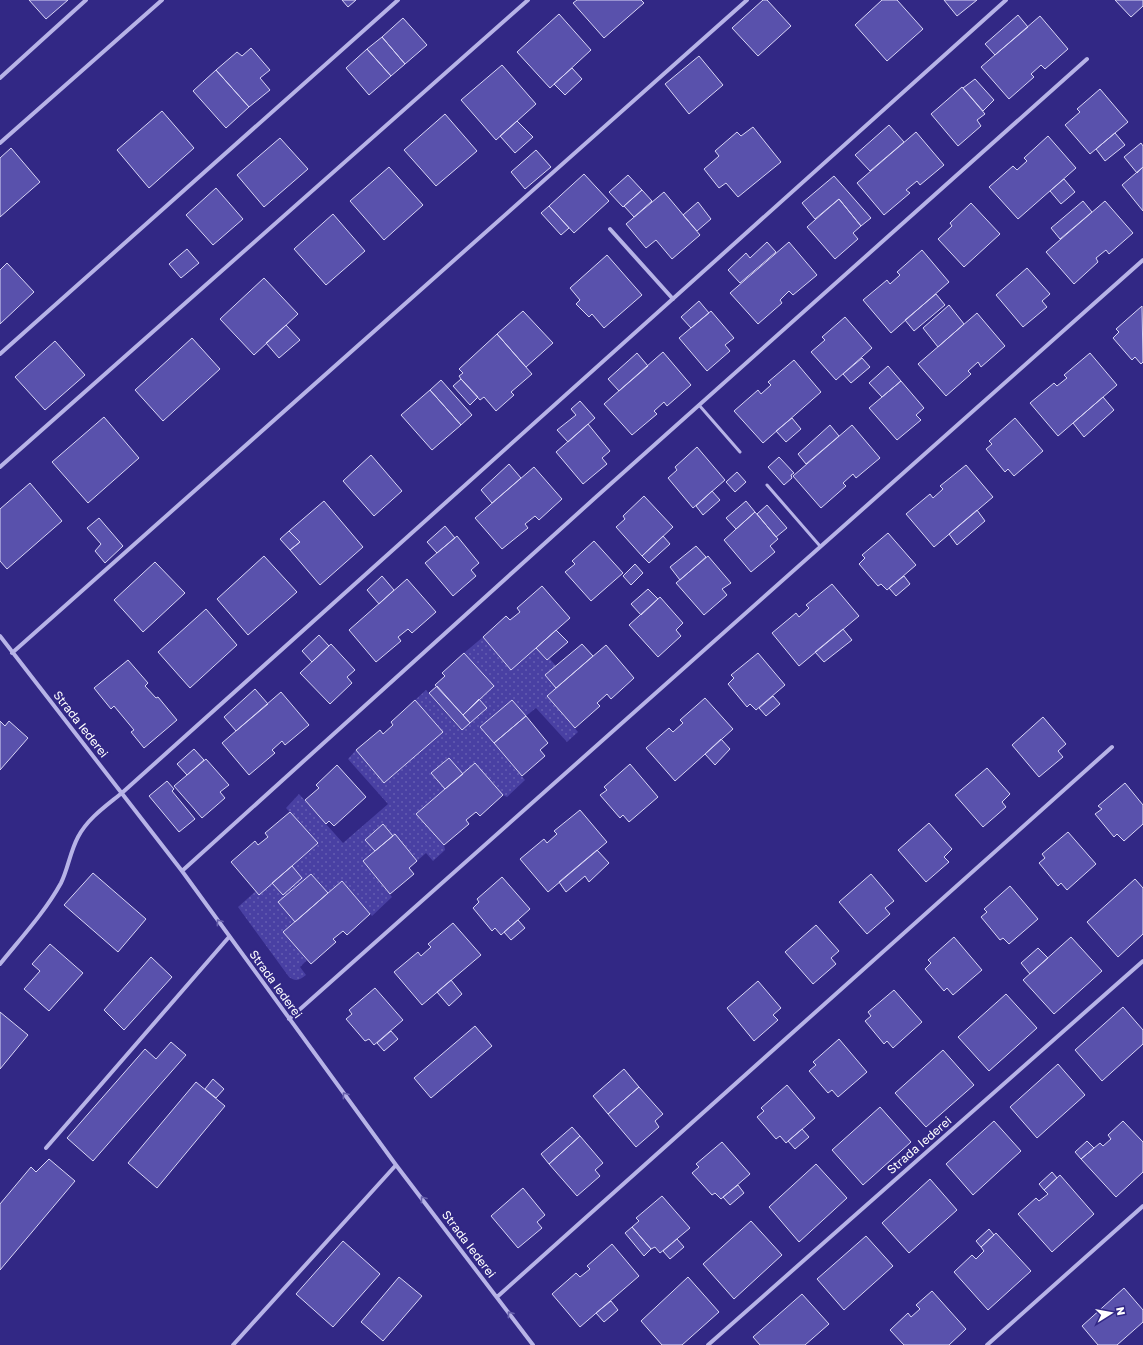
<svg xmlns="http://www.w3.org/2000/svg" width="1143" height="1345" font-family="'Golos Text',sans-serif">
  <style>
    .grass { fill: url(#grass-dots) }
    .building { fill: #5951ac; stroke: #d9d6f6 }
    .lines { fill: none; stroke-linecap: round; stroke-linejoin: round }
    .lane { stroke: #b7b3e7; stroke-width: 3 }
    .street { stroke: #b7b3e7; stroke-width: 4 }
    .oneway { stroke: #6760ac }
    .labels { text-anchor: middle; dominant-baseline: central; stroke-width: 4; stroke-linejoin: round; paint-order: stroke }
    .street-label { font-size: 12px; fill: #fff; stroke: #322885 }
  </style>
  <defs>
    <pattern id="grass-dots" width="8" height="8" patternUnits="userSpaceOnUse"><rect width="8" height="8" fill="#4940a3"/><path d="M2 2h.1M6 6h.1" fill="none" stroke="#645db1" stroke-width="1.8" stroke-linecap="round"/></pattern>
  </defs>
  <rect width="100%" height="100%" fill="#322885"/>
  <path class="grass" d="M483 637 511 669 536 648 546 660 549 658 556 666 545 675 556 688 547 696 578 732 567 742 536 708 526 716 512 700 480 727 525 780 507 797 503 795 475 763 463 774 448 758 432 773 445 789 416 814 444 845 445 850 433 861 426 853 417 861 395 835 393 836 383 824 365 840 375 851 363 861 392 897 372 916 343 882 328 893 311 874 278 902 295 922 284 933 307 960 300 967 306 975C300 980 296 982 289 977L238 907 256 891 272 883 283 895 302 878 292 866 318 843 286 808 299 794 343 843 388 804 348 759 356 750 384 783 443 732 415 700 426 690 461 730 487 708 479 699 464 653Z"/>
  <path class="building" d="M29 0H68L46 19Z
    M342 0H356L348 7Z
    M577 0H641L644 3 604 38 573 3Z
    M763 0H767L791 26 758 56 732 28Z
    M882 0H897L923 29 887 61 855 25Z
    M944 0H977L957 16Z
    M1115 0H1143V6L1131 17Z
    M559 14 591 50 550 88 517 52Z
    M1018 15 1028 27 995 55 985 44Z
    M1040 16 1068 49 1045 69 1041 65 1031 74 1034 77 1009 99 981 67Z
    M403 18 427 45 405 64 382 37Z
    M382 37 405 64 391 76 367 49Z
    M251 48 270 70 260 78 270 90 249 107 216 70 237 52 242 56Z
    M367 49 391 76 369 95 346 68Z
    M699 56 723 85 689 114 665 84Z
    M502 65 536 104 496 140 461 100Z
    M572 68 582 79 565 95 554 84Z
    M216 70 249 107 226 128 193 91Z
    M975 79 994 100 983 111 963 88Z
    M962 87 985 114 977 120 981 126 958 146 931 114Z
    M1100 89 1128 122 1090 154 1065 125 1080 112 1077 109Z
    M162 111 194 148 149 188 117 150Z
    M445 114 477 151 436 186 404 150Z
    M517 121 533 137 515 153 500 136Z
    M889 125 904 142 870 171 855 155Z
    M753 127 781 162 738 197 726 183 719 188 704 169 719 156 715 151 737 132 741 136Z
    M916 132 944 165 920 185 917 181 906 190 910 193 884 215 857 183Z
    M1115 133 1125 145 1105 161 1096 149Z
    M1048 136 1076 168 1018 219 989 187 1013 166 1017 170 1027 161 1024 158Z
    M280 138 308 169 264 207 237 175Z
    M1141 143 1143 146V167L1137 173 1124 157Z
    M11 148 40 182 0 217V158Z
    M536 150 551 167 525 189 511 172Z
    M389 167 423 205 384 240 350 201Z
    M1143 167V211L1122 185Z
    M584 174 609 201 574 233 549 206Z
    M628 175 642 190 623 207 609 192Z
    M834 176 871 218 861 226 839 199 815 219 802 203Z
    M1064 179 1075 192 1061 204 1050 191Z
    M216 188 243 219 213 245 186 215Z
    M642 190 652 201 634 217 624 206Z
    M664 192 700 235 672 259 656 240 646 248 626 224Z
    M839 199 861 226 853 233 858 239 835 259 807 227Z
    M1083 201 1092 212 1060 239 1051 228Z
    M1105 201 1133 233 1109 254 1106 250 1096 258 1098 262 1074 284 1046 252Z
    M698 202 711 219 697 231 683 215Z
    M971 203 1000 234 964 267 938 239 952 226 950 223Z
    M549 206 569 228 561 235 541 213Z
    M333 214 365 251 326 285 294 249Z
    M767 242 776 252 740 283 728 270 746 253 750 258Z
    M789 242 817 275 793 295 789 291 780 300 782 303 758 324 730 293Z
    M187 249 199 263 181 278 169 264Z
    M922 250 949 282 891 333 863 300 887 280 890 284 900 275 897 272Z
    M607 255 642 295 604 328 592 314 589 317 576 304 580 300 570 288Z
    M7 263 34 292 0 324V270Z
    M1027 268 1050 294 1042 301 1047 307 1023 327 996 295Z
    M264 278 298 314 254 355 220 319Z
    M936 294 945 305 914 331 905 320Z
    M699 301 709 313 691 328 681 317Z
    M949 305 964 324 938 347 923 328Z
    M1142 306 1143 362 1141 364 1135 357 1132 360 1113 338 1119 332 1116 329Z
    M523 311 553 343 526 367 497 334Z
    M711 311 734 338 725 345 730 351 707 371 679 338Z
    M977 313 1005 346 981 367 978 362 968 371 971 374 946 396 918 364Z
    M845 317 872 348 836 380 811 352 825 340 822 337Z
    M286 325 300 340 279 358 266 343Z
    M497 334 532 374 511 392 514 395 496 411 484 397 480 400 461 379 459 376 463 373 459 369Z
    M192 338 220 369 163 421 135 390Z
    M55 341 85 375 45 410 15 377Z
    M663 352 691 385 667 406 664 402 654 411 657 414 632 435 604 404Z
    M637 353 648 366 619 391 608 379Z
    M1090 353 1117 385 1058 436 1030 403 1054 383 1057 386 1067 378 1064 375Z
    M862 358 870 367 851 383 843 374Z
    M794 360 821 392 763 443 734 411 758 390 761 394 771 385 768 382Z
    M888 366 901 381 882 397 869 383Z
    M461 379 478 397 470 405 453 386Z
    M441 380 472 415 461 425 430 390Z
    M901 381 924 408 916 415 921 420 897 440 869 408Z
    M430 390 461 425 432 450 401 415Z
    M1103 397 1114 410 1084 437 1073 423Z
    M580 401 595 418 568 442 557 430 576 415 571 409Z
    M104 417 139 458 88 503 52 462Z
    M792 418 801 429 786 442 776 431Z
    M1015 418 1043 451 1014 476 1008 469 1005 472 986 449 992 444 989 441Z
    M588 424 610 451 602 458 607 464 583 484 556 452Z
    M830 425 839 436 806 464 798 454Z
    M852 425 880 458 856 478 853 474 843 483 846 486 821 508 793 476Z
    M697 447 725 480 693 508 668 478 677 470 675 467Z
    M371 455 402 491 374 516 343 481Z
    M779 457 794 473 791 475 792 478 784 485 768 467Z
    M509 464 521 478 492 503 481 490Z
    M966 465 993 497 934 547 906 514 930 494 933 498 943 489 940 486Z
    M534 467 562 499 539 520 535 516 525 524 528 528 502 549 475 518Z
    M737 472 746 482 735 492 726 482Z
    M30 483 62 521 7 569 0 561V509Z
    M712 491 720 500 703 515 696 506Z
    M644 496 673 527 642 556 616 527 625 519 623 516Z
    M324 501 363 547 320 585 290 550 300 542 289 531Z
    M746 501 755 512 736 529 726 518Z
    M767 505 787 528 776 537 757 514Z
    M977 510 985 521 957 545 949 534Z
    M755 512 778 539 770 546 775 552 751 572 724 540Z
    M99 518 123 546 105 563 95 551 101 544 87 528Z
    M445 526 455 538 437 553 427 542Z
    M289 531 300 542 290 550 280 539Z
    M888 533 916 565 887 590 881 584 878 586 859 564 865 558 862 555Z
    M457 536 479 563 471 570 476 576 453 596 425 563Z
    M663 536 670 544 649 563 642 556Z
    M594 541 623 573 591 601 565 572 575 564 572 561Z
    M696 546 706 557 680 580 670 567Z
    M264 556 297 592 248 635 217 599Z
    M708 556 731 583 722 589 727 595 704 615 676 583Z
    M155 562 185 593 143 632 114 600Z
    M635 564 643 573 631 585 623 576Z
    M382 576 394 590 379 604 367 590Z
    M904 576 910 584 896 596 889 588Z
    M407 579 436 612 412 633 408 629 398 637 401 641 376 662 349 630Z
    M832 584 859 616 799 666 772 633 796 613 799 617 809 608 806 605Z
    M542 586 570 618 511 670 483 637 506 616 510 620 520 612 517 608Z
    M648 589 658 599 641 615 631 604Z
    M660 597 683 623 676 630 681 636 658 657 629 625Z
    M206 609 237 645 190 688 158 652Z
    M843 629 852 640 824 662 815 652Z
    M556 630 568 642 547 660 536 648Z
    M319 635 329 646 312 662 302 651Z
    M331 644 355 670 347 677 352 683 330 704 300 673Z
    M582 644 593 656 556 688 545 675Z
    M606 645 634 678 611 699 607 694 597 703 600 706 575 728 547 696Z
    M464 653 494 686 463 715 435 685 445 676 442 673Z
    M758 653 785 685 756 710 750 704 747 707 728 684 734 678 731 675Z
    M128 660 148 683 145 686 156 698 158 697 177 720 144 748 131 732 134 730 114 706 111 709 94 688Z
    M437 686 470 723 462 730 429 693Z
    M255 689 268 704 236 731 224 717Z
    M281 692 309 725 285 745 282 741 272 750 275 753 249 775 222 743Z
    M773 696 780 704 766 716 759 708Z
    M705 698 733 729 675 781 646 748 669 728 673 732 683 723 680 720Z
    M479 699 487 708 470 723 463 715Z
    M415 700 443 732 384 783 356 750 380 730 383 734 393 725 391 722Z
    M512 700 526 716 494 743 480 727Z
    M526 716 548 743 540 750 545 756 522 776 494 743Z
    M1043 717 1066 744 1058 751 1063 757 1039 777 1012 745Z
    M0 721 5 726 9 721 28 738 0 770Z
    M721 739 730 749 715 765 705 754Z
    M194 749 204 760 187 775 177 764Z
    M449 758 463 774 445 789 431 773Z
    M206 759 229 785 220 792 225 798 202 818 174 786Z
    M475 763 503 795 480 816 476 812 466 820 469 824 444 845 416 814Z
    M630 764 658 797 629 822 623 815 620 818 600 795 607 790 604 787Z
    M337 765 366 797 334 826 329 821 326 824 305 800 319 788 316 785Z
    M987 768 1010 794 1002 802 1006 807 983 827 955 795Z
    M167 781 174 789 172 791 195 819 179 832 149 796Z
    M1125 783 1143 805V824L1124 841 1117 834 1114 837 1095 814 1102 809 1098 806Z
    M580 810 607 842 548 892 520 859 544 839 547 843 557 834 554 831Z
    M290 812 318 843 259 895 231 862 255 841 258 845 268 837 265 833Z
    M929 823 952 849 944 857 949 862 926 882 898 850Z
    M383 824 393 836 375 851 365 840Z
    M1068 832 1096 864 1067 890 1061 883 1058 886 1039 863 1045 858 1042 854Z
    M395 834 417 861 409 868 414 874 390 894 363 861Z
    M597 850 609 863 589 882 585 876 566 892 559 882Z
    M292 866 302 878 283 895 272 883Z
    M93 873 146 919 118 952 64 905Z
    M311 874 328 893 295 922 278 902Z
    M871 874 894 901 885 908 890 914 867 934 839 902Z
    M502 877 530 909 501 935 495 928 492 931 473 908 479 902 477 899Z
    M1135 879 1143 888V934L1118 957 1087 922Z
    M342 881 370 914 347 935 343 931 333 939 336 942 311 964 283 932Z
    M1010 886 1038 919 1009 944 1003 938 1000 940 981 917 987 912 984 909Z
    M518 920 525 928 511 940 504 932Z
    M453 923 481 955 422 1005 394 972 418 952 421 956 431 947 428 944Z
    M816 925 839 951 831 958 836 964 813 984 785 952Z
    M954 937 982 970 953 995 947 988 944 991 925 969 931 963 928 960Z
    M1071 937 1102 971 1054 1014 1023 980Z
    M50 944 83 973 49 1011 24 989 40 971 32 964Z
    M1038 948 1048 958 1030 974 1021 963Z
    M151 957 172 977 124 1030 104 1010Z
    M451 980 462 994 449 1006 437 992Z
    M758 981 781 1008 773 1015 778 1020 754 1041 727 1008Z
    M375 988 403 1020 374 1045 369 1039 365 1041 346 1019 352 1014 349 1010Z
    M894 990 922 1022 893 1048 887 1041 884 1044 865 1021 871 1016 868 1012Z
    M1006 994 1037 1028 989 1071 958 1037Z
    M1123 1007 1143 1030V1044L1102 1081 1075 1050Z
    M0 1012 28 1035 0 1069Z
    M475 1026 492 1046 431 1098 414 1078Z
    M391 1031 398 1039 384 1051 377 1043Z
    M839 1039 867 1072 838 1097 832 1090 828 1093 809 1071 816 1065 813 1062Z
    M171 1042 186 1055 93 1161 67 1138 145 1049 156 1059Z
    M943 1050 974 1085 926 1127 895 1093Z
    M1058 1064 1085 1095 1037 1138 1010 1107Z
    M624 1069 639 1087 608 1114 593 1096Z
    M213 1079 224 1089 216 1098 205 1089Z
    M196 1082 225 1106 157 1188 128 1163Z
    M787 1085 815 1118 786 1143 780 1136 776 1139 757 1117 764 1111 761 1108Z
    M639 1087 663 1114 655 1121 659 1127 636 1147 608 1114Z
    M880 1107 911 1142 863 1185 832 1150Z
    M994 1121 1021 1151 973 1195 946 1164Z
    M1123 1121 1143 1142V1172L1116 1197 1081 1159 1100 1143 1103 1146 1111 1139 1108 1135Z
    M572 1127 580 1136 549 1164 541 1154Z
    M802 1129 809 1137 795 1149 788 1141Z
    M580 1136 603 1163 595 1170 600 1176 577 1196 549 1164Z
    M1087 1141 1094 1148 1081 1159 1075 1152Z
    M722 1142 750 1174 721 1199 715 1193 712 1195 692 1173 699 1167 696 1164Z
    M49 1159 75 1181 0 1270V1204L31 1167 36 1172Z
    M816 1164 847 1198 799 1242 769 1207Z
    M1052 1172 1057 1178 1044 1190 1039 1184Z
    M1060 1175 1094 1214 1052 1252 1018 1214 1036 1198 1039 1201 1048 1194 1044 1190Z
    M930 1179 957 1210 909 1253 882 1223Z
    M738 1185 744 1193 730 1205 723 1197Z
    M523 1188 545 1215 537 1222 542 1228 518 1248 491 1216Z
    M662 1196 690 1228 660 1253 655 1247 651 1249 632 1227 639 1221 636 1218Z
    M751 1221 782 1255 734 1299 703 1264Z
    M632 1227 651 1249 644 1256 625 1233Z
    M989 1229 994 1235 981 1247 976 1241Z
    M996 1233 1031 1271 988 1310 954 1272 972 1255 976 1259 984 1251 981 1247Z
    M866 1236 893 1266 844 1310 817 1279Z
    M677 1239 684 1247 670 1259 663 1251Z
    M343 1241 380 1274 333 1327 296 1294Z
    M612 1244 639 1276 580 1327 552 1294 576 1273 580 1277 590 1269 587 1266Z
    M399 1277 422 1296 383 1341 361 1322Z
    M688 1277 719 1312 682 1345H662L641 1321Z
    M1124 1288 1143 1310V1322L1117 1345H1098L1082 1326Z
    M932 1291 966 1329 949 1345H904L890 1330 908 1313 911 1317 920 1309 916 1305Z
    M802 1294 829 1324 805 1345H760L753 1337Z
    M611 1301 618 1310 604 1322 596 1313Z"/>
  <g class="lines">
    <path class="lane" d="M699 405 740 452
      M767 485 820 546"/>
    <path class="street" d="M0 78 86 0
      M0 143 162 0
      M610 229 673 299
      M0 354 398 0
      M0 467 528 0
      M0 636 182 871 396 1165 533 1345
      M12 653 747 0
      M182 871 596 497 1087 59
      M0 964C21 938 45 912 61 883 68 869 70 852 78 837 88 818 106 806 123 792L1006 0
      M289 1019 1143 260
      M46 1148 229 937
      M497 1297 1112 747
      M233 1345 396 1165
      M708 1345 1143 961
      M987 1345 1143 1206"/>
  </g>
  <defs><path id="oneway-chevron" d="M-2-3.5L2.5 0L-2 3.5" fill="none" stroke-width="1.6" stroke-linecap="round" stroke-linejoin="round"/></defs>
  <g class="oneway">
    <use href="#oneway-chevron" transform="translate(219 922) rotate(-126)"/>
    <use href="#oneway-chevron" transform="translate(345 1095) rotate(-126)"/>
    <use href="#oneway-chevron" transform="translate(423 1199) rotate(-127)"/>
    <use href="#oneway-chevron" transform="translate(510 1314) rotate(-127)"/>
  </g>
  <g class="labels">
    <g class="street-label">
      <text transform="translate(81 724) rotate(52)">Strada Iederei</text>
      <text transform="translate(276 984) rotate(54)">Strada Iederei</text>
      <text transform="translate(919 1145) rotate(-41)">Strada Iederei</text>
      <text transform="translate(469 1244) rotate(53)">Strada Iederei</text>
    </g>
  </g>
  <g transform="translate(1111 1313) rotate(79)" stroke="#322885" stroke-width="3" paint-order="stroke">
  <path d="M0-3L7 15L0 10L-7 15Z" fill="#ffffff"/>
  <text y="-6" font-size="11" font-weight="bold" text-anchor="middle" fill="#ffffff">N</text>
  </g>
</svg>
